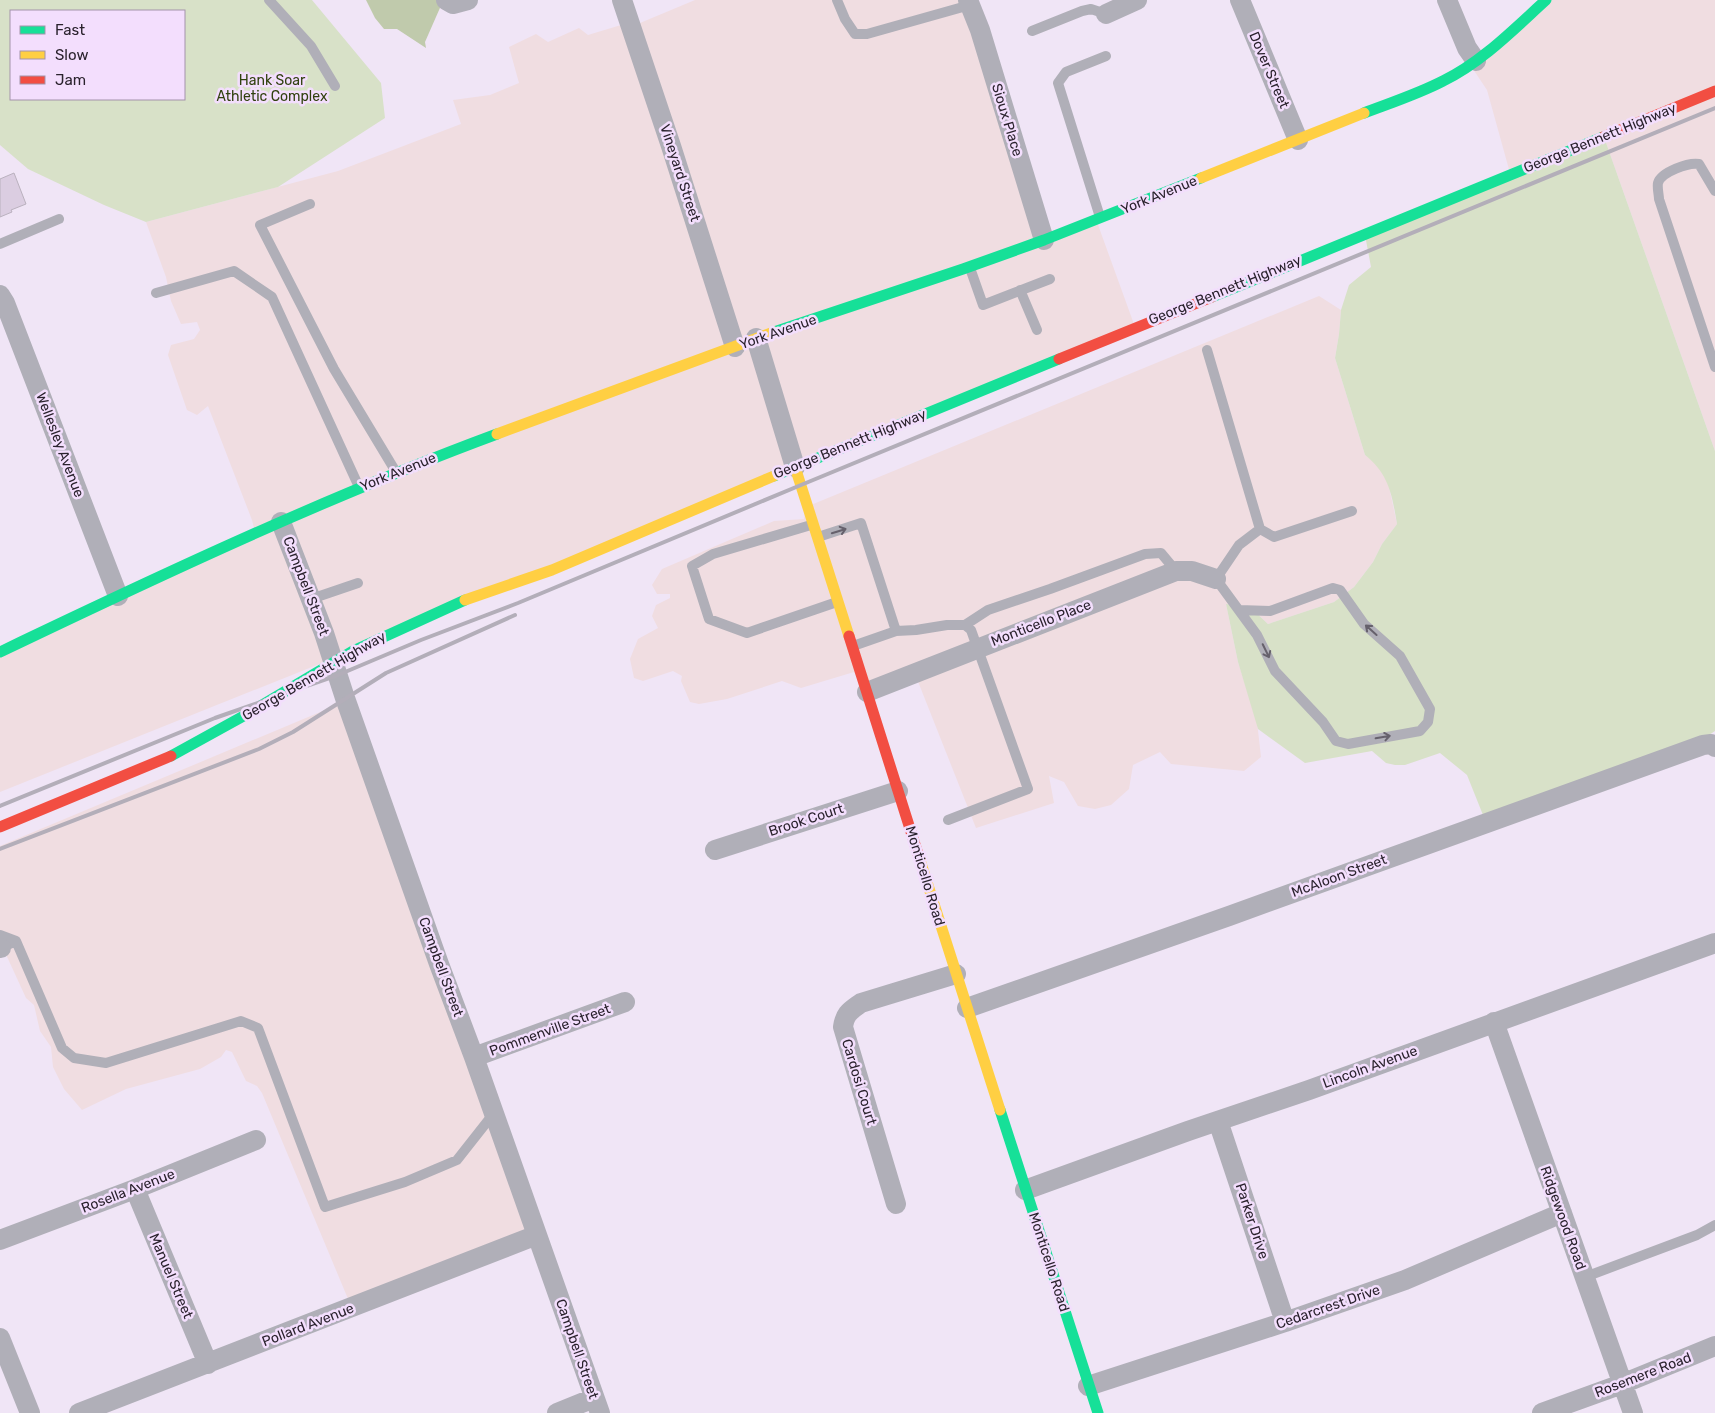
<svg xmlns="http://www.w3.org/2000/svg" width="1715" height="1413" font-family="Rubik,sans-serif">
  <style>
    .industrial { fill: #f0dde1 }
    .green { fill: #d8e1c8; fill-rule: evenodd }
    .forest { fill: #c0caac }
    .building { fill: #dbcde1; stroke: #bab1be }
    .lines { fill: none; stroke-linecap: round; stroke-linejoin: round }
    .lane { stroke: #b0afb8; stroke-width: 10 }
    .street { stroke: #b0afb8; stroke-width: 20 }
    .fast { stroke: #16e098; stroke-width: 11 }
    .slow { stroke: #ffcf43; stroke-width: 11 }
    .jam { stroke: #f24e42; stroke-width: 11 }
    .rail { stroke: #b3aeb9; stroke-width: 4 }
    .oneway { stroke: #66616c }
    .labels { text-anchor: middle; dominant-baseline: central; stroke-width: 5; stroke-linejoin: round; paint-order: stroke }
    .street-label { font-size: 14px; fill: #2a222d; stroke: #f3defd }
    .park-label { font-size: 14px; fill: #30410e; stroke: #f3defd }
  </style>
  <rect width="100%" height="100%" fill="#f0e5f6"/>
  <path class="industrial" d="M695 0H962L1043 238 1097 222 1135 327 414 626 0 792V654L256 536 252 520 208 406 197 415 187 410 168 355 171 345 194 339 200 330 197 322 181 324 171 301 166 277 146 222 338 171 461 124 453 100 490 95 519 83 509 47 536 34 548 42 579 28 588 35 621 25 628 28Z
    M1546 0H1715V451L1604 137 1510 173 1487 90 1473 69Z
    M1319 296 1341 310 1339 334 1335 358 1365 455 1377 464 1388 482 1397 524 1382 544 1373 562 1354 587 1334 602 1268 624 1250 607 1226 604 1238 662 1257 722 1261 757 1244 771 1171 764 1160 752 1133 765 1129 789 1111 805 1095 809 1078 806 1064 782 1049 776 1054 803 976 828 917 679 866 696 854 672 801 688 782 681 727 699 699 704 690 702 681 681 682 676 673 671 643 681 634 678 630 659 638 639 658 628 652 616 656 605 670 598V594H657L652 585 662 569 774 521 804 519 806 507Z
    M344 702 535 1242 351 1306 262 1093 257 1086 246 1081 232 1052 226 1050 221 1057 200 1069 126 1089 82 1110 64 1089 53 1067 51 1047 40 1031 34 1005 26 998 3 948 0 949V846Z"/>
  <path class="green" d="M0 0H312L381 83 385 118 278 187 146 222 104 205 28 169 0 145ZM11 11H184V99H11Z
    M1604 137 1715 451V731L1682 753 1487 825 1467 775 1440 753 1405 765H1395L1386 763 1372 751 1305 763 1258 729 1238 662 1226 604 1250 607 1268 624 1334 602 1354 587 1373 562 1382 544 1397 524C1392 495 1389 474 1365 455L1335 358 1339 334 1341 310 1349 285 1371 267 1365 235Z"/>
  <path class="forest" d="M366 0H442L443 1 425 42 426 48 397 29H384L375 18Z"/>
  <path class="building" d="M14 173 26 204 11 210 12 212 0 217V179Z"/>
  <g class="lines">
    <path class="lane" d="M269 0 311 46 335 86
      M837 0 845 19 855 34H867L970 5
      M1032 31 1082 11 1091 9 1106 14
      M1715 191 1699 164C1689 162 1661 172 1658 183 1657 188 1659 195 1659 199L1715 367
      M310 204 260 225 334 369 396 472
      M1100 217 1058 83 1066 72 1106 56
      M0 244 59 219
      M970 268 983 305 1050 279
      M1020 290 1037 330
      M156 293 234 271 272 297 359 487
      M1207 350 1260 529 1239 545 1216 579 1257 635 1275 671 1323 722 1336 741 1348 744 1420 731 1428 722 1430 709 1400 656 1364 624 1340 590 1333 588 1270 611 1239 610
      M811 525 713 554 692 566 709 619 747 633 837 602
      M1260 529 1274 537 1352 511
      M818 537 861 523 896 631 853 646
      M311 599 358 583
      M965 625 988 610 1050 589 1145 554 1161 553 1176 571
      M896 631 916 630 947 625H965L971 630 1028 789 948 820
      M0 935 16 941
      M1 948 16 941 62 1048 74 1058 106 1063 241 1021 258 1028 325 1207 405 1182 457 1160 494 1113
      M1585 1277 1697 1235 1715 1225"/>
    <path class="street" d="M446 0 453 4 468 0
      M622 0 671 146 735 347
      M968 0 980 30 1044 240
      M1240 0 1298 140
      M1447 0 1467 48 1476 61
      M1106 14 1137 0
      M0 295 5 303 118 596
      M756 338 795 467
      M281 522 324 633 345 698 439 964 474 1057 600 1413
      M867 692 1176 571H1192L1216 579
      M715 850 898 791
      M0 948H1
      M967 1008 1229 916 1703 745 1711 744 1715 747
      M1494 1022 1633 1413
      M474 1057 625 1002
      M1218 1121 1285 1322
      M135 1189 208 1364
      M1025 1190 1188 1131 1309 1090 1715 943
      M896 1204 843 1027C845 1013 850 1011 861 1003L956 974
      M0 1240 135 1189 256 1140
      M0 1338 30 1413
      M1088 1386 1285 1322 1405 1280 1562 1213
      M79 1413 537 1235
      M557 1413 594 1398
      M1542 1413 1622 1384 1715 1346"/>
    <path class="fast" d="M1364 113C1390 103 1418 94 1443 81 1482 62 1514 29 1546 0
      M1212 297 1603 137
      M774 332 963 269 1044 240 1201 178
      M774 476 1059 359
      M0 652C163 574 327 497 497 434
      M171 756 249 713 353 651 465 600
      M1000 1110 1098 1413"/>
    <path class="slow" d="M1201 178 1364 113
      M497 434 774 332
      M795 467 849 636
      M465 600 552 570 774 476
      M918 854 1000 1110"/>
    <path class="jam" d="M1603 137 1715 91
      M1059 359 1212 297
      M849 636 918 854
      M0 827 171 756"/>
    <path class="rail" d="M0 806 215 718 338 675 421 640 518 603 801 485 1715 108
      M0 849 259 749 293 732 386 673 515 615"/>
  </g>
  <defs><path id="oneway-shaft" d="M-6 0H5M1.5-3L5.5 0L1.5 3" fill="none" stroke-width="1.6" stroke-linecap="round" stroke-linejoin="round" transform="scale(1.25)"/></defs>
  <g class="oneway">
    <use href="#oneway-shaft" transform="translate(839 531) rotate(-17)"/>
    <use href="#oneway-shaft" transform="translate(1371 630) rotate(-138)"/>
    <use href="#oneway-shaft" transform="translate(1266 651) rotate(64)"/>
    <use href="#oneway-shaft" transform="translate(1383 737) rotate(-10)"/>
  </g>
  <g class="labels">
    <g class="street-label">
      <text transform="translate(1269 70) rotate(67)">Dover Street</text>
      <text transform="translate(1007 120) rotate(73)">Sioux Place</text>
      <text transform="translate(1600 138) rotate(-22)">George Bennett Highway</text>
      <text transform="translate(680 173) rotate(72)">Vineyard Street</text>
      <text transform="translate(1159 195) rotate(-22)">York Avenue</text>
      <text transform="translate(1225 290) rotate(-22)">George Bennett Highway</text>
      <text transform="translate(778 332) rotate(-19)">York Avenue</text>
      <text transform="translate(850 444) rotate(-22)">George Bennett Highway</text>
      <text transform="translate(60 445) rotate(69)">Wellesley Avenue</text>
      <text transform="translate(398 472) rotate(-22)">York Avenue</text>
      <text transform="translate(306 586) rotate(69)">Campbell Street</text>
      <text transform="translate(1041 623) rotate(-21)">Monticello Place</text>
      <text transform="translate(314 676) rotate(-30)">George Bennett Highway</text>
      <text transform="translate(806 820) rotate(-18)">Brook Court</text>
      <text transform="translate(925 876) rotate(73)">Monticello Road</text>
      <text transform="translate(1339 876) rotate(-20)">McAloon Street</text>
      <text transform="translate(441 967) rotate(70)">Campbell Street</text>
      <text transform="translate(550 1030) rotate(-20)">Pommenville Street</text>
      <text transform="translate(1370 1067) rotate(-20)">Lincoln Avenue</text>
      <text transform="translate(859 1082) rotate(73)">Cardosi Court</text>
      <text transform="translate(128 1191) rotate(-21)">Rosella Avenue</text>
      <text transform="translate(1563 1218) rotate(70)">Ridgewood Road</text>
      <text transform="translate(1252 1221) rotate(72)">Parker Drive</text>
      <text transform="translate(1049 1262) rotate(72)">Monticello Road</text>
      <text transform="translate(171 1276) rotate(67)">Manuel Street</text>
      <text transform="translate(1328 1307) rotate(-19)">Cedarcrest Drive</text>
      <text transform="translate(308 1325) rotate(-21)">Pollard Avenue</text>
      <text transform="translate(577 1349) rotate(71)">Campbell Street</text>
      <text transform="translate(1643 1375) rotate(-21)">Rosemere Road</text>
    </g>
    <g class="park-label">
      <text x="272" y="80">Hank Soar<tspan x="272" dy="16">Athletic Complex</tspan></text>
    </g>
  </g>
  <rect x="10" y="10" width="175" height="90" fill="#f3defd" stroke="#a393aa"/>
  <rect x="20" y="26" width="25" height="8" fill="#16e098" stroke="#a393aa"/>
  <text x="55" y="35" font-size="15" fill="#2a222d">Fast</text>
  <rect x="20" y="51" width="25" height="8" fill="#ffcf43" stroke="#a393aa"/>
  <text x="55" y="60" font-size="15" fill="#2a222d">Slow</text>
  <rect x="20" y="76" width="25" height="8" fill="#f24e42" stroke="#a393aa"/>
  <text x="55" y="85" font-size="15" fill="#2a222d">Jam</text>
</svg>
